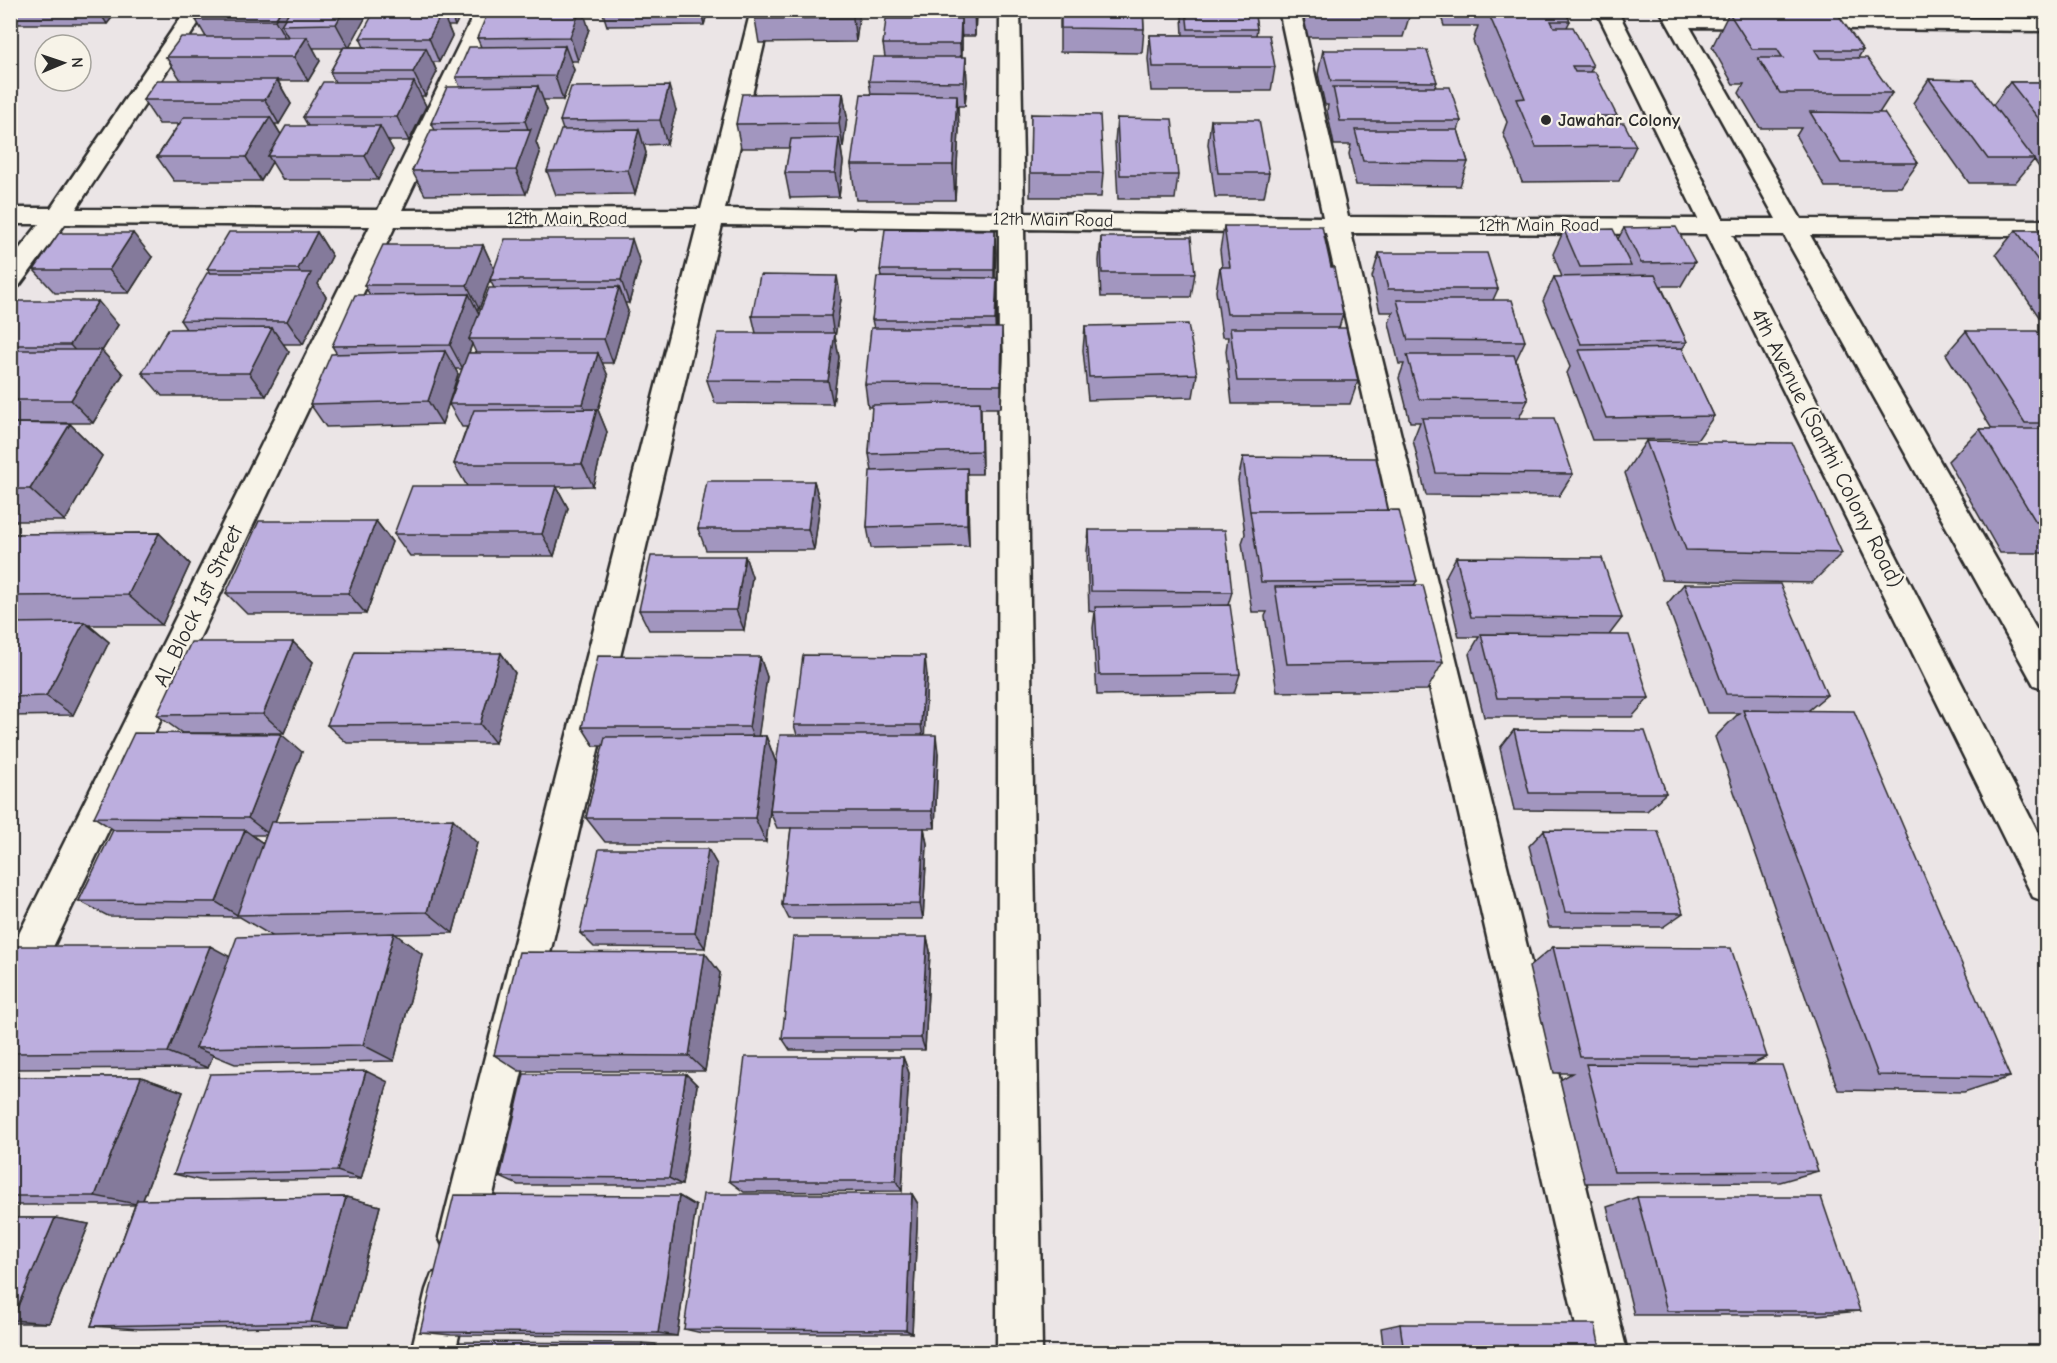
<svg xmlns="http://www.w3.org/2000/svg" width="2057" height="1363" font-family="'Comic Neue',sans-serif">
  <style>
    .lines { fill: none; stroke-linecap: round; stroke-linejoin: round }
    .minor-casing { stroke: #2b2b2b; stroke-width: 5 }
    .minor { fill: #f7f3e8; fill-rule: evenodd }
    .wall { fill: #a296bf; stroke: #2b2b2b; stroke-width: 1.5; fill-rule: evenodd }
    .shaded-wall { fill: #847a9b; stroke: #2b2b2b; stroke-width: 1.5 }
    .building { fill: #bcaede; stroke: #2b2b2b; stroke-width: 1.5 }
    .poi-dot { fill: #2b2b2b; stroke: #f7f3e8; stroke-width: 2 }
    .labels { text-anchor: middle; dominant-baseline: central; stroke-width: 4.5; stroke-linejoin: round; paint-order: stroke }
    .far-poi-label { font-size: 18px; font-weight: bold; fill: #2b2b2b; stroke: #f7f3e8; text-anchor: start }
    .far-street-label { font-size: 18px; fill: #2b2b2b; stroke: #f7f3e8 }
    .street-label { font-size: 22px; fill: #2b2b2b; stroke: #f7f3e8 }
  </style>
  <rect width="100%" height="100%" fill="#ebe5e6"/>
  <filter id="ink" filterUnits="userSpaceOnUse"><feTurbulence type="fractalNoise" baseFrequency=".0167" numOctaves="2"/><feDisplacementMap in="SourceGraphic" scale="12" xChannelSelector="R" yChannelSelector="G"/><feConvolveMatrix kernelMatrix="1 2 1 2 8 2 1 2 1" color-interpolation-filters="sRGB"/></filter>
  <g filter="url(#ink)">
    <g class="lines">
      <g class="minor-casing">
        <path id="minor" d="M186 10H207L76 209 378 210 476 10H497L402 210 701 209 751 10H772L725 209 999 213 1000 10H1020L1024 213 1323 217 1279 10H1300L1348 217 1698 219 1596 10H1617L1723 219H1776L1660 10H1681L1683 15 2046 19V31L1690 27 1801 219 2046 220V236L1810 235 2046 646V689L2034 685 1784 235H1732L2046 848V902L2033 897 1706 234 1351 233 1627 1352H1582L1326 233 1024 229 1042 1352H997L999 228 722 225 483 1237 476 1252 461 1259 446 1252 439 1237 697 225 395 226 24 1008 10 1013V952L370 226 65 224 19 286 10 288V261L39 224H10V208H51Z
          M448 1268 464 1274 470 1290 455 1352H411L426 1290 432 1274Z"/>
      </g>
      <use href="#minor" class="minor"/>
    </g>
    <path class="wall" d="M10 10H118L107 24H13L10 21Z
      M385 10H463L455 26H448L452 36 439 62H433L437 72 425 96H421L426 106 409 141H388L393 150 378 180H283L272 162 261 181H174L157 157 179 124H159L143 100 181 80 166 57 206 37 196 20 369 11 349 47H364L360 38 386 12ZM313 48H343L330 72 335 82 303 117 308 126 281 135 275 124H279L291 104 278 81H308L320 61Z
      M602 10H708L704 25 607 26Z
      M756 10H859V16L856 42 759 43 755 19Z
      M888 10H976L975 36H962V57L967 81 965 106H958L959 129 955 200H856L851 165 871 94 869 81 885 57 883 44 888 19Z
      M1050 10H1143L1144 29 1142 53 1060 52V14H1050Z
      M1179 10H1258L1257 17H1255L1257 29 1256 35 1275 67 1271 91H1151L1148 59 1150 35H1183L1182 16H1180Z
      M1302 10H1409L1410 14 1403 37H1308Z
      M1439 10H1564L1570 21 1567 27 1593 66 1590 72 1617 116 1613 123 1636 146 1619 181 1522 182 1503 133 1507 122 1473 41 1478 26H1444Z
      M1993 10H2030L2028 14H1996Z
      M2032 10H2046V11H2033Z
      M1729 13 1863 50 1858 58 1892 93 1879 113 1918 163 1901 187H1825L1796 136 1801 128H1760L1739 93 1744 84H1733L1712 47Z
      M589 29 578 61H571L574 70 563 100H543L547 110 536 142 540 153 526 194 425 195 412 171 435 130 431 123 460 87 456 77 481 47 477 38Z
      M1323 50 1437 82 1435 87 1461 121 1458 130 1468 162 1460 186 1356 185 1349 154 1351 145H1334L1327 111 1328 105H1325L1318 74Z
      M1929 79 1993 105 2010 82H2046V177L2034 160 2015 183H1969L1913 103Z
      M843 93 847 117 843 147H841L843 162 839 197 790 198 785 173 790 148H741L736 124Z
      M676 110 667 144 644 145 646 153 635 194 556 195 547 171 563 130 560 121Z
      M1031 114 1103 173 1101 197H1030Z
      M1117 118 1178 175 1175 199H1118L1115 142Z
      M1211 120 1269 173 1264 197H1215L1208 144Z
      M1224 226 1331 267 1343 314 1339 328 1358 381 1350 404H1232L1226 351 1228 337H1222L1216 291 1220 267H1222L1220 250Z
      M1624 228 1695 262 1681 286H1661L1687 342 1682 349 1714 416 1698 439 1592 440 1567 373 1570 367 1543 301 1554 277H1562L1553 254 1564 230 1618 239Z
      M995 230V278L997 302 996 328 1003 352 1001 408H981L982 474H967L969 546 871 548 867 527 872 471 869 454 872 407H868L865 384 874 328 872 320 881 277 880 270Z
      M2016 230H2046V327L1996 254Z
      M317 232 332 256 318 284 326 297 303 344H283L289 352 266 396H162L142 373 186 329 180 320 210 273 207 269Z
      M1101 237 1195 273 1191 297H1101L1099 261Z
      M483 245 494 269 479 309H477L479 313 494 288 490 280 640 263 629 303H625L628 311 613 363H602L608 376 598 410 607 432 593 486 557 487 568 508 554 556H410L394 534 467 486 454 464 467 427H462L449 404 462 369H455L458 374 442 424 326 427 310 404 337 354 332 346 370 295 364 285ZM472 344 476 353H469Z
      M1379 253 1498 289 1493 300 1525 341 1516 360 1528 400 1519 418 1573 474 1559 496 1426 495 1413 440 1420 422H1410L1399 378 1404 364H1399L1389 323 1393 312H1380L1372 277Z
      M152 257 129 293H55L34 270Z
      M841 299 835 337 839 357 833 404 715 403 707 380 756 333 752 316Z
      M10 306 118 325 102 351 123 374 93 423H10Z
      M1085 326 1197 374 1193 397 1088 400 1083 350Z
      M1966 331 2046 344V553H2000L1948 461 1980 429H1992L1946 354Z
      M10 423 70 424 102 456 65 521H10Z
      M1646 441 1842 553 1812 583 1662 580 1625 473Z
      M1243 457 1387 510 1417 581 1414 585 1443 662 1427 690 1277 692 1265 616 1267 612H1252L1242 543 1245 534 1238 480Z
      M814 481 820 503 814 550H706L698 529Z
      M376 521 392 542 366 614H247L226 593Z
      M1089 530 1232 592 1228 605 1240 674 1234 693 1097 695 1093 628 1095 612 1089 611 1087 551Z
      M159 533 190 564 162 625H89L109 642 73 715 10 716V534Z
      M745 556 752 577 744 630H649L639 610Z
      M1456 557 1622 618 1609 635 1649 698 1632 717H1484L1469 654 1479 637H1459L1445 578Z
      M1684 584 1827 695 1809 710 2010 1077 1964 1092 1838 1090 1715 737 1739 713H1707L1667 604Z
      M293 642 313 662 284 733H182L157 715Z
      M501 653 515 673 495 743H347L327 725Z
      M760 657 767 677 758 736H766L776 762 797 735 794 725 927 675 924 735 938 753 935 828H924L927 844 923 919H789L782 905 791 828H777L770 812 766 842H605L586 818 603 746H594L582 727Z
      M1514 730 1666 793 1647 811 1514 810 1500 748Z
      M302 752 275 822 477 843 453 933 395 934 422 954 394 1061 235 1064 213 1055 208 1068 10 1069V946L230 957 272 936 240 917 108 916 79 901 114 830 94 817ZM251 835H266L263 843Z
      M1544 830 1683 913 1663 927H1549L1529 846Z
      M708 849 717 865 705 948 594 947 580 933Z
      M927 937 930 951 925 1050H790L782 1038Z
      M1553 947 1767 1057 1750 1065 1818 1171 1780 1182 1585 1183 1560 1080 1572 1073H1554L1529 967Z
      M720 973 705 1071H519L494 1055Z
      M903 1057 909 1073 902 1191 744 1192 729 1181Z
      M686 1074 697 1085 682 1185H518L500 1177Z
      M10 1077H141L183 1092 143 1200 346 1197 380 1206 349 1326 140 1329 91 1326 135 1205H10Z
      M388 1082 361 1179 203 1181 174 1174Z
      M912 1194 918 1204 912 1333H702L684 1329Z
      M679 1196 696 1206 677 1336 451 1335 420 1332Z
      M1637 1197 1860 1311 1817 1315H1634L1607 1207Z
      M10 1218H55L89 1224 49 1323H10Z
      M1400 1324 1601 1353H1384L1381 1328Z"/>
    <path class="shaded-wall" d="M98 10H118L107 24Z
      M281 10H300L281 25 290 40 288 43 275 20Z
      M344 10H368L369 11 349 48 336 24Z
      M449 10H463L455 26Z
      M580 10H583L589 29 578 61 570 37Z
      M701 10H708L704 25Z
      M854 10H859V16L856 42 853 18Z
      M974 10H976L975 36Z
      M442 12 452 36 439 62 429 38Z
      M961 19 962 43 961 68 960 44Z
      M307 37 320 61 308 81 294 57Z
      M565 46 574 70 563 100 555 76Z
      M426 48 437 72 425 96 413 72Z
      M966 57 967 81 965 106 964 82Z
      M277 80 291 104 279 124 265 100Z
      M414 82 426 106 409 141 397 117Z
      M538 86 547 110 536 142 540 153 526 194 516 170 529 132 525 121Z
      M669 86 676 110 667 144 660 120Z
      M843 93 847 117 843 147 839 123Z
      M957 95 959 129 955 200 953 165Z
      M270 117 285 141 268 156 272 162 261 181 246 157Z
      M380 126 393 150 378 180 365 156Z
      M639 129 646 153 635 194 628 170Z
      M839 138 843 162 839 197 835 173Z
      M995 230 996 254 994 294V270Z
      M317 232 332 256 318 284 326 297 303 344 287 321 306 281 298 269Z
      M133 233 152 257 129 293 109 270Z
      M632 239 640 263 629 303 621 280Z
      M483 245 494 269 479 309 467 285Z
      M837 276 841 299 835 337 839 357 833 404 828 381 834 336 831 316Z
      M997 278V302L996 344 995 320Z
      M619 287 628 311 613 363 604 339Z
      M469 294 481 318 469 339 472 344 463 369 450 345Z
      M98 301 118 325 102 351 123 374 93 423 71 400 91 368 70 345Z
      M272 328 289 352 266 396 249 373Z
      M1002 328 1003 352 1001 408V385Z
      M445 351 458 374 442 424 428 401Z
      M598 353 608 376 598 410 607 432 593 486 582 464 593 426 583 404Z
      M980 402 981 425 982 474 981 451Z
      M70 424 102 456 65 521 30 489Z
      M967 468 968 491 969 546 967 524Z
      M814 481 820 503 814 550 808 529Z
      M556 486 568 508 554 556 542 534Z
      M376 521 392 542 366 614 348 593Z
      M159 533 190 564 162 625 128 595Z
      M745 556 752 577 744 630 736 610Z
      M84 622 109 642 73 715 46 696Z
      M293 642 313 662 284 733 263 714Z
      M501 653 515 673 495 743 480 724Z
      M925 656 927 675 924 744 921 725Z
      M760 657 767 677 757 746 749 727Z
      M281 734 302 752 270 835 248 818Z
      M936 735 938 753 935 828 932 811Z
      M766 736 776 763 766 842 755 818Z
      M453 819 477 843 453 933 427 912Z
      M924 828 927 844 923 919 920 904Z
      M245 830 268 847 237 915 216 902Z
      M708 849 717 865 705 948 695 933Z
      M394 933 422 954 394 1061 363 1045Z
      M927 937 930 951 925 1050 921 1038Z
      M210 946 247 966 196 1048 213 1055 208 1068 168 1052Z
      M705 953 720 973 705 1071 689 1056Z
      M903 1057 909 1073 902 1191 896 1181Z
      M366 1071 388 1082 361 1179 337 1171Z
      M686 1074 697 1085 682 1185 669 1178Z
      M141 1077 183 1092 141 1205 95 1196Z
      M912 1194 918 1204 912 1333 906 1330Z
      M679 1196 696 1206 677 1336 658 1333Z
      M346 1197 380 1206 349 1326 311 1322Z
      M55 1218 89 1224 49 1323 12 1320Z
      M642 1343 656 1344 655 1353H641Z"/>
    <path class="building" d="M202 10H281L275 20H196Z
      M290 10H344L336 24 281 25Z
      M489 10H580L570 37 477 38Z
      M756 10H854L853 18 755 19Z
      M888 10H974V12H887Z
      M1061 10H1143L1144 29 1061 28Z
      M1186 10H1254L1257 29H1188Z
      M1312 10H1409L1410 14 1313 13Z
      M1487 10H1564L1570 21H1551L1554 27H1573L1593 66H1572L1575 72H1595L1617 116H1593L1597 123H1624L1636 146 1536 147 1516 99 1525 98Z
      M374 12H442L429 38H360Z
      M1729 13H1837L1863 50H1815L1820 58H1867L1892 93H1780L1758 58H1783L1777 49H1752Z
      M886 19H961L960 44H883Z
      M1150 35H1269L1275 67H1153Z
      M181 37H307L294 57H166Z
      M565 46 555 76 456 77 469 47Z
      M344 47 426 48 413 72H330Z
      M1323 50H1427L1437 82 1331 81Z
      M873 57H966L964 82 869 81Z
      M1929 79 1974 80 2034 159H1988Z
      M157 80H277L265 100H143Z
      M323 82H414L397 117H303Z
      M2010 82H2046V128Z
      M538 86 525 121 431 123 447 87Z
      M669 86 660 120 560 121 571 87Z
      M1333 87H1450L1461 121H1340Z
      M843 93 839 123 736 124 742 94Z
      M861 94 957 95 953 165H851Z
      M1810 112 1884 113 1918 163H1841Z
      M1031 114 1100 115 1103 173H1030Z
      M184 117H270L246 157H157Z
      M1117 118 1172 119 1178 175H1120Z
      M1211 120H1259L1269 173H1218Z
      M286 126H380L365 156H268Z
      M531 129 516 170 412 171 431 130Z
      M639 129 628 170 547 171 561 130Z
      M1355 130H1458L1468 162 1363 161Z
      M839 138 835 173H785L791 139Z
      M1224 226H1322L1331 267H1334L1343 314H1227L1220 267H1230Z
      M1676 227 1695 262 1641 263 1624 228Z
      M885 229 995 230 994 270H880Z
      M1613 229 1631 266 1580 267 1564 230Z
      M2016 230H2046V272Z
      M229 232H317L298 269H207Z
      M59 233H133L109 270H34Z
      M1101 237H1191L1195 273H1102Z
      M505 239H632L621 280H490Z
      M383 245H483L467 285H364Z
      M1379 253H1487L1498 289H1388Z
      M207 273H311L287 321 180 320Z
      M760 275 837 276 831 316H752Z
      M1655 275 1687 342 1581 344 1554 277Z
      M877 277 997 278 995 320H872Z
      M619 287 604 339H469L489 288Z
      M469 294 450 345 332 346 355 295Z
      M1397 300H1512L1525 341 1408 340Z
      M14 301H98L70 345H10V306Z
      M1188 324 1197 374 1089 377 1085 326Z
      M272 328 249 373H142L168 329Z
      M871 328H1002L1001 385 865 384Z
      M1230 328H1346L1358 381H1237Z
      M1966 331H2037L2046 344V423H2025Z
      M718 333H835L828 381 707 380Z
      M1682 348 1714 416 1606 418 1579 350Z
      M10 350H102L71 400H10Z
      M445 351 428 401 310 404 331 354Z
      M468 353H598L583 404H449Z
      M1407 355H1514L1528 400 1419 399Z
      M980 402 981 451 869 454 872 405Z
      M597 409 582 464H454L474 410Z
      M1422 418H1554L1573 474 1436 473Z
      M10 423 70 424 30 489H10Z
      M1980 429H2046V522H2036Z
      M1646 441 1792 443 1842 553 1686 550Z
      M1243 457 1376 458 1387 510 1250 511V512Z
      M967 468V524L867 527 870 471Z
      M707 481H814L808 529H698Z
      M412 486H556L542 534H394Z
      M1399 510 1417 581 1261 582 1250 511Z
      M259 521H376L348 593H226Z
      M1089 530H1225L1232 592 1091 591Z
      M159 533 128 595 10 596V534Z
      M651 556H745L736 610H639Z
      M1456 557 1602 558 1622 618 1471 617Z
      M1684 584H1780L1827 695 1726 694Z
      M1423 585 1443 662 1287 664 1275 587Z
      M1230 605 1240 674 1099 675 1095 607Z
      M84 622 46 696 10 697V623Z
      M1481 634 1629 635 1649 698H1497Z
      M191 642H293L263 714 157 715Z
      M355 652 501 653 480 724 327 725Z
      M803 655 925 656 921 725H794Z
      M598 656 760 657 749 727H582Z
      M1743 710 1854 711 2010 1077 1878 1075Z
      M1514 730 1645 731 1666 793H1529Z
      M134 733 281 734 248 818 94 817Z
      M780 735H936L932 811H770Z
      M766 736 755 818H586L605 737Z
      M453 819 427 912 237 915 271 822Z
      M791 828H924L920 904 782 905Z
      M113 830H245L216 902 79 901Z
      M1544 830 1658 831 1683 913 1565 912Z
      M599 849H708L695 933H580Z
      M394 933 363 1045 196 1048 237 937Z
      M793 937H927L921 1038H782Z
      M10 946H210L168 1052 10 1053Z
      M1553 947 1731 948 1767 1057H1580Z
      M519 952 705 953 689 1056 494 1055Z
      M745 1057H903L896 1181H729Z
      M1586 1064 1782 1065 1818 1171 1614 1172Z
      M366 1071 337 1171 174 1174 210 1074Z
      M524 1074H686L669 1178 500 1177Z
      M10 1077H141L95 1196H10Z
      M703 1194H912L906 1330 684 1329Z
      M454 1195 679 1196 658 1333 420 1332Z
      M346 1197 311 1322 91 1326 137 1200Z
      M1637 1197H1821L1860 1311H1667Z
      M10 1218H55L12 1320H10Z
      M1400 1324H1595L1601 1353H1404Z
      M459 1342 642 1343 641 1353H456Z"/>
  </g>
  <circle class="poi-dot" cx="1546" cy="120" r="6"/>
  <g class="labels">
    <g class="far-poi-label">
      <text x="1558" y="120">Jawahar Colony</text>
    </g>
    <g class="far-street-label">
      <text x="567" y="218">12th Main Road</text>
      <text transform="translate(1053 220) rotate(1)">12th Main Road</text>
      <text x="1539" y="225">12th Main Road</text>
    </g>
    <g class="street-label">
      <text transform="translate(1827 448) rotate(63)">4th Avenue (Santhi Colony Road)</text>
      <text transform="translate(198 606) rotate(-64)">AL Block 1st Street</text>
    </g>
  </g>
  <rect width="2057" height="1363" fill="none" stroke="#f7f3e8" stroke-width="36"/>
  <rect x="18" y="18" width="2021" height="1327" fill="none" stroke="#2b2b2b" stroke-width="2" filter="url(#ink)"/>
  <g transform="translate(63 63) rotate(88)"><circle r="28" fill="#f7f3e8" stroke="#a5a39c" stroke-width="1.5"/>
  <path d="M0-4.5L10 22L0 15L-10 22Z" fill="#2b2b2b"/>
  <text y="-9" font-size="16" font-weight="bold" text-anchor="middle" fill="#2b2b2b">N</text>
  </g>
</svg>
